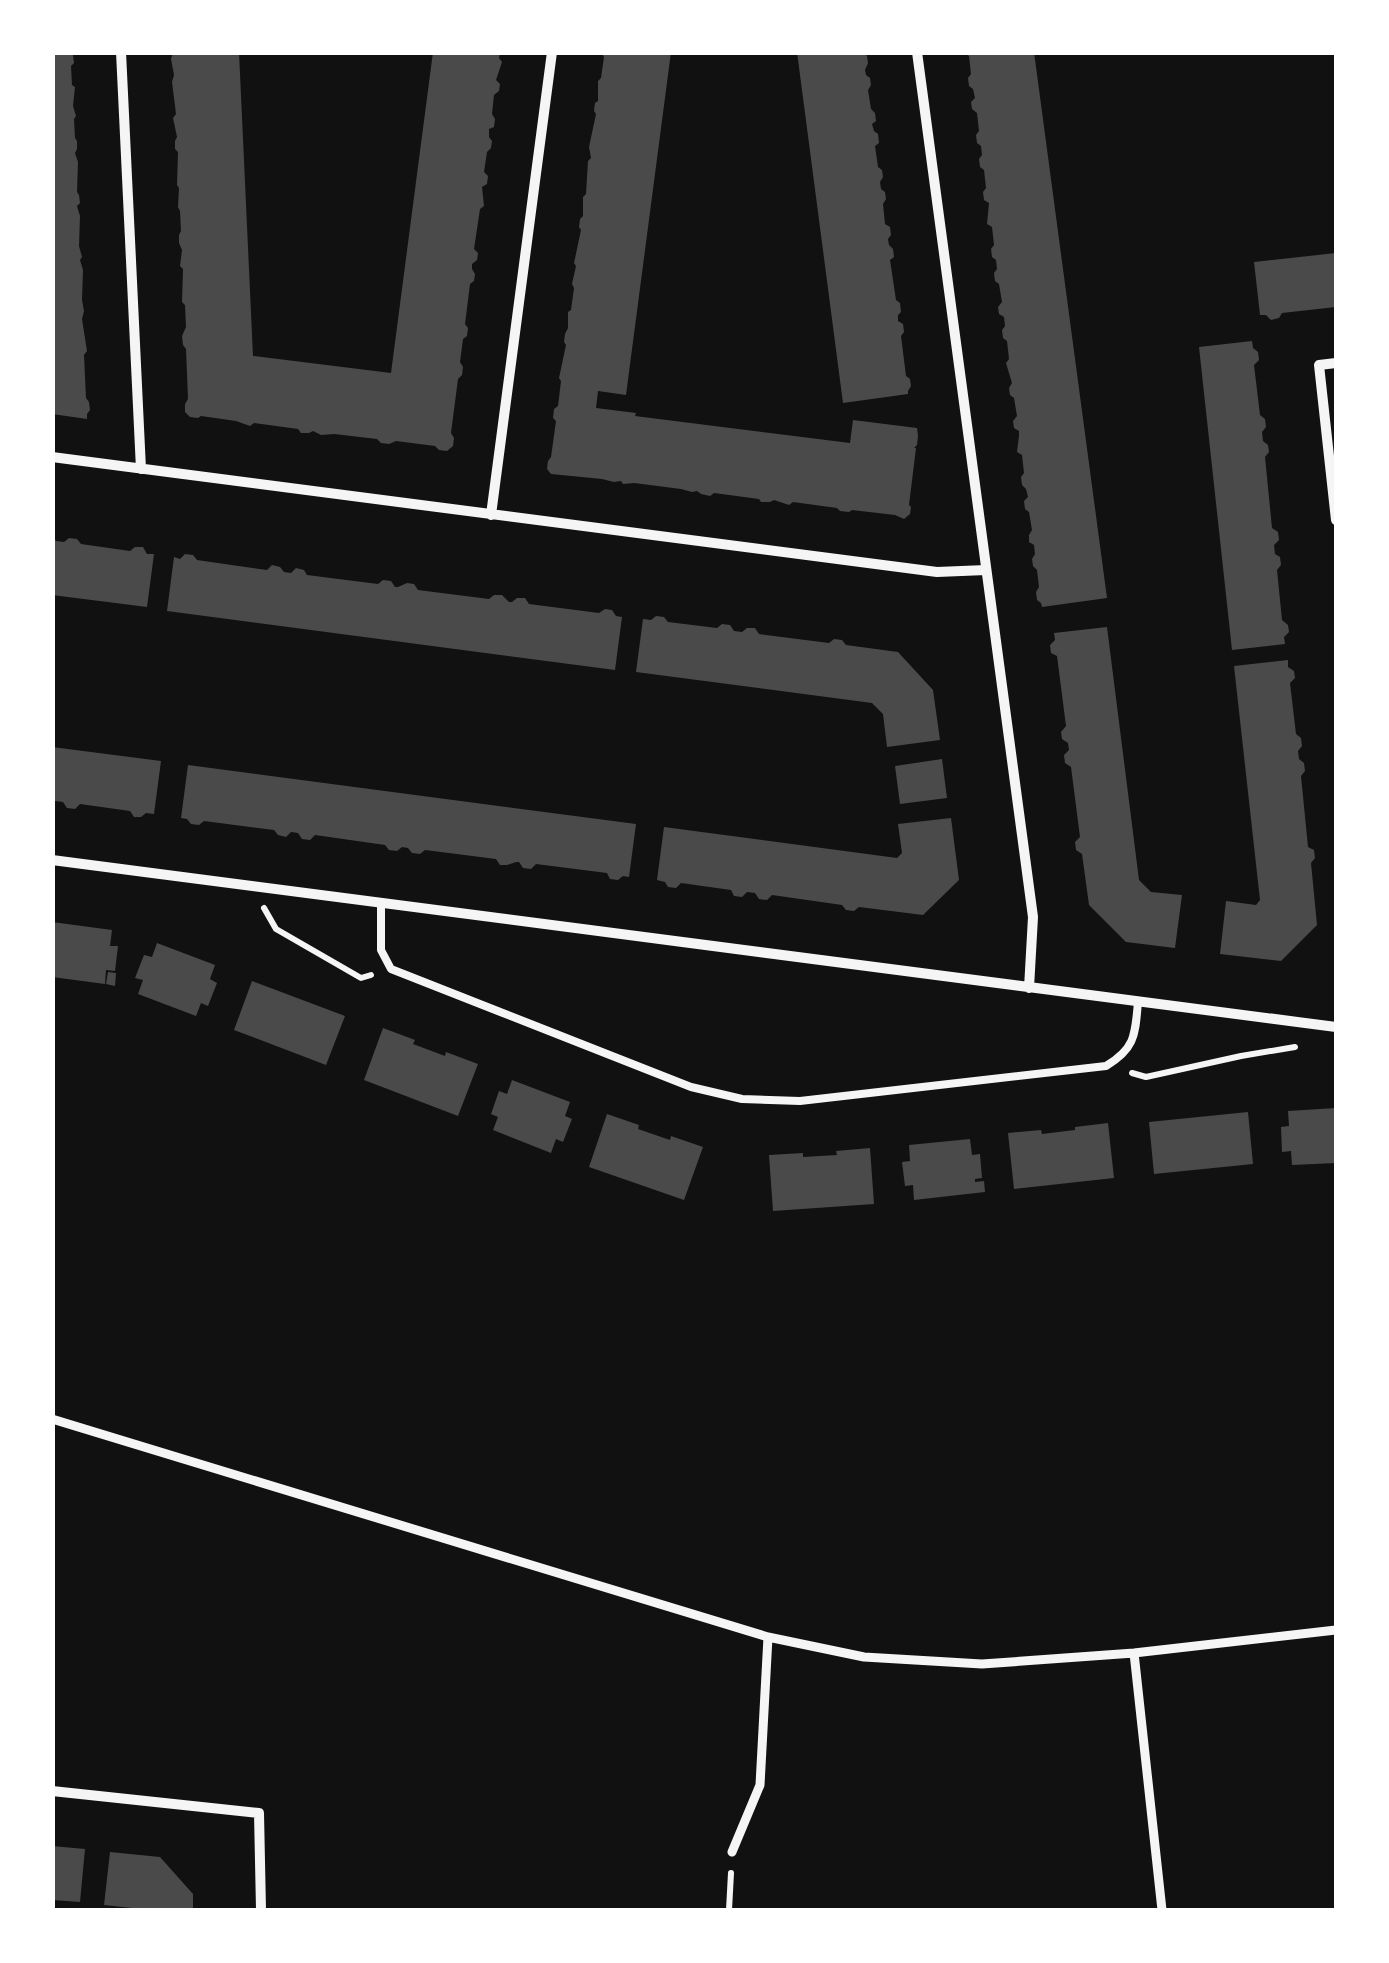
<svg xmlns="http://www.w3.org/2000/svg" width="1389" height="1963" font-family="Rubik,sans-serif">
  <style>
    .building { fill: #4a4a4a }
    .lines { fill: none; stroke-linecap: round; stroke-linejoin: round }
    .path { stroke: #f5f5f5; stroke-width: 6 }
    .service { stroke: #f5f5f5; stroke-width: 8 }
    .pedestrian { stroke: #f5f5f5; stroke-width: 9 }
    .minor { stroke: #f5f5f5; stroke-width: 10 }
  </style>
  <rect width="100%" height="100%" fill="#111"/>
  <path class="building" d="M52 52H71L73 55 74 63 71 66 72 85 75 87 73 106 76 116 74 119 75 138 77 141V149L75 153 78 162 77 192 79 195 80 203 77 206 80 216 79 246 82 257 80 260 83 270 82 300 84 311 82 319 87 351 84 355 86 398 89 402 90 410 87 414V419L52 414Z
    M173 52H239L253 356 391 373 433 52H500L499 58 502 62 496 80 500 84 499 91 494 95 492 114 495 119 494 127 489 129V137L492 141 491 148 487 152 484 172 488 176 487 184 482 187 484 206 480 209 474 249 478 253 477 260 472 264V269L475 274 474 281 470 284 465 324 468 328 467 336 463 339 460 362 463 367 462 375 458 379 451 433 454 438 453 446 447 451 439 450 435 446 396 441 389 444 381 443 377 439 334 434 321 435 313 431 309 433H301L298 429 254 423 250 426 236 421 201 416 198 418 190 417 185 412V404L188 399 186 349 183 345 182 336 186 327 185 305 182 302 183 269 180 266 182 250 179 243V235L181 231 180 211 178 207 179 188 177 185 178 152 175 149V141L177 137 173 118 176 114 172 82 174 75 171 59Z
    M601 52H671L626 395 598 391 596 408 636 413 635 416 850 443 853 420 917 428 918 436 917 445 914 448H916L909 505 911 507 910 514 904 519 895 515 852 510 849 512 840 511 837 508 793 502 789 505 774 500 770 502H761L759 499 714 493 710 496 701 494 697 491 692 492 681 489 634 483 623 484 621 481 614 482 602 479 551 474 547 469 548 461 551 457 556 421 553 418 554 409 558 406 561 381 559 378 566 345 564 342 565 334 568 328V312L571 310 574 288 572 284 576 266 574 263 581 230 579 227 580 219 583 216V197L586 194 588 161 591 158 589 147 596 114 594 111 595 103 598 101V81L601 78 604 57Z
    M797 52H863L867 56 868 63 865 70 866 75 870 78 871 85 868 90 871 109 875 113 876 121 872 124 874 131 878 134 879 143 875 146 878 167 882 170 883 177 880 182 881 189 885 192 886 199 883 204 885 224 890 227 891 235 888 239 889 245 893 249 894 257 890 260 896 300 900 303 901 312 898 315V321L903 324 904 332 901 336 906 376 910 379 911 386 908 391V394L843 403Z
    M964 52H1034L1107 598 1042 607 1041 603 1037 600 1036 592 1039 587 1037 570 1033 566 1032 559 1035 554 1034 545 1029 542V535L1032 530 1029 512 1025 509 1024 501 1028 497 1026 489 1022 485 1021 477 1024 473 1022 455 1017 452 1019 436V431L1014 428 1013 421 1017 416 1014 398 1010 395 1009 388 1012 383 1006 363 1009 359 1007 341 1003 338 1002 330 1005 326 1004 317 999 314 998 307 1002 302 999 284 995 281 994 273 997 269 996 260 992 257 991 249 994 245 992 227 987 224 989 203 984 200 983 192 986 188 984 170 980 167 979 159 982 155 981 146 977 143 976 135 979 131 977 113 972 109 971 102 975 98 973 89 969 86 968 78 971 74 969 56Z
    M1336 253V307L1282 313 1279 318 1271 320 1266 315H1260L1254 262Z
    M1252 341 1253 348 1258 352 1259 360 1254 365 1260 415 1265 419 1266 427 1262 432 1263 441 1268 445 1269 452 1265 457 1272 528 1278 532 1279 540 1274 545 1275 554 1280 557 1281 565 1277 570 1282 620 1288 625 1289 632 1284 637 1285 644 1232 650 1199 347Z
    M52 536 56 541 64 542 69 538 77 539 81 544 130 551 135 547H143L147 554H154L147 607 52 595Z
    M185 554 193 555 197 560 267 570 272 565 280 567 284 572 291 573 296 568 304 570 307 575 378 584 383 580 391 581 395 587H398L407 583 414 584 418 590 489 599 494 595H502L509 602H512L517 598H525L529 604 599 613 605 609 612 610 616 616 622 617 615 670 167 611 174 557 180 559Z
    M656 616 664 617 668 622 717 628 722 624 730 625 734 631 742 632 747 628H755L759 634 829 643 834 639 842 640 846 645 898 652 933 690 940 740 887 747 883 714 872 703 636 672 643 619 651 620Z
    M1107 627 1139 880 1151 892 1182 895 1175 948 1126 942 1089 905 1082 854 1076 850 1075 842 1080 837 1071 767 1065 763 1064 755 1069 750 1068 743 1062 739 1061 732 1066 726 1057 656 1051 653 1050 645 1055 640 1054 633Z
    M1288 660V667L1294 671 1295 678 1290 683 1296 734 1301 738 1302 746 1298 751 1299 759 1304 763 1305 771 1301 776 1308 847 1314 850 1315 858 1311 863 1317 925 1281 961 1220 954 1226 901 1256 905 1260 900 1234 666Z
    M52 747 161 761 154 814 146 813 141 817H134L130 811 80 804 75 809 67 808 63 802 55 801 52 804Z
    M942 759 947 798 900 804 895 766Z
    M188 765 636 824 629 877 623 876 618 880 610 879 607 873 536 864 531 869 523 868 519 862H516L507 865H500L496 859 425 850 420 854 412 853 408 848 402 847 397 851 389 850 385 845 315 835 310 840 302 839 298 833 291 832 286 837 278 835 274 830 204 821 199 825 191 824 187 819 181 818Z
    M951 818 959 880 923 915 859 907 854 911 846 910 842 905 772 895 767 900 759 899 755 893 747 892 742 897 734 896 731 890 681 883 676 888 668 887 665 882 657 880 664 827 897 858 902 853 898 824Z
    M52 922 112 930 110 946H118L115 971 106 970 105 984 52 977Z
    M157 943 215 965 210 979 217 983 208 1006 201 1003 196 1016 138 994 143 980 135 978 144 955 152 957Z
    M108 972 116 973 115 986 106 984Z
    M252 981 345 1016 326 1065 234 1030Z
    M383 1028 415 1040 413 1044 445 1056 446 1052 478 1064 458 1116 364 1080Z
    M512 1080 570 1102 565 1116 572 1119 563 1142 556 1139 551 1153 493 1130 498 1117 491 1114 499 1091 507 1094Z
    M1336 1108V1163L1292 1165 1291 1151 1282 1152 1281 1127 1289 1126 1288 1111Z
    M1248 1112 1253 1164 1154 1174 1149 1122Z
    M607 1114 639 1125 638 1129 670 1140 671 1136 703 1147 684 1200 589 1167Z
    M1108 1123 1114 1178 1014 1189 1008 1133 1041 1130 1042 1134 1075 1130V1127Z
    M970 1139 972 1155 980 1154 982 1178 975 1179V1182L984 1181 985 1192 914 1200 913 1185 905 1186 902 1162 910 1161 909 1145Z
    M870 1148 874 1204 773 1211 769 1155 803 1153V1157L837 1155 836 1151Z
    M52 1846 85 1849 80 1902 52 1900Z
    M110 1852 160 1857 193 1894V1910H135L132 1908 104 1905Z"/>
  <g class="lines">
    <path class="path" d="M264 908 276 929 361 978 371 975
      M1132 1073 1146 1077 1241 1056 1295 1047
      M729 1910 731 1873"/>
    <path class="service" d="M381 903V950L391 969 691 1087 742 1099 800 1101 1106 1066C1136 1048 1135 1034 1138 1002"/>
    <path class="pedestrian" d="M52 1419 768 1637 864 1657 982 1664 1134 1653 1336 1630
      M1134 1653 1162 1910
      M732 1852 760 1785 768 1637"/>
    <path class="minor" d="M121 52 141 469
      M917 52 1033 917 1029 988
      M1336 363 1319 365 1336 520
      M52 457 937 572 986 570
      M491 515 552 52
      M52 860 1336 1027
      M52 1791 259 1813 261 1910"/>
  </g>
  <rect width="1389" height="1963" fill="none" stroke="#ffffff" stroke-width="110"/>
</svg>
